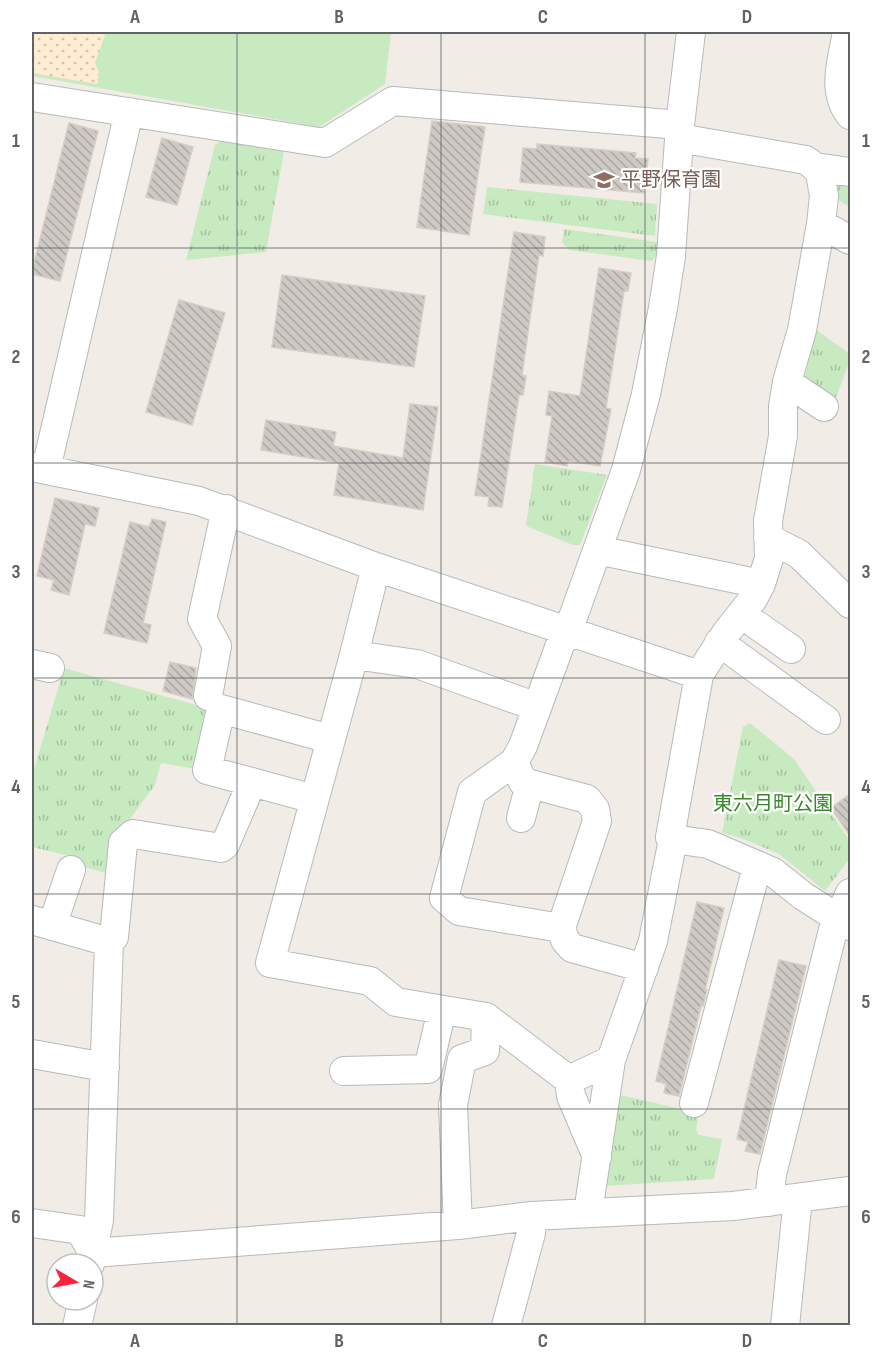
<svg xmlns="http://www.w3.org/2000/svg" width="882" height="1357" font-family="'Sofia Sans Condensed','Noto Sans JP',sans-serif">
  <style>
    .grass { fill: url(#grass-tufts) }
    .sand { fill: url(#sand-dots) }
    .garden { fill: #c8eac0 }
    .building { fill: url(#building-back-hatch); stroke: #d6cdc3; stroke-width: 1.5 }
    .lines { fill: none; stroke-linecap: round; stroke-linejoin: round }
    .minor-casing { stroke: #b6babd; stroke-width: 30 }
    .minor { stroke: #fff; stroke-width: 28 }
    .grid { fill: none; stroke: #5d6367; stroke-width: 1.5; stroke-opacity: 0.55 }
    .labels { text-anchor: middle; dominant-baseline: central; stroke-width: 4.5; stroke-linejoin: round; paint-order: stroke }
    .education-label { font-size: 20px; fill: #785e54; stroke: #fff; text-anchor: start }
    .park-label { font-size: 20px; fill: #3a862d; stroke: #fff }
    .neatline { fill: none; stroke: #5d6367; stroke-width: 2 }
    .grid-label { font-size: 20px; text-anchor: middle; font-weight: bold; fill: #5d6367 }
  </style>
  <defs>
    <pattern id="grass-tufts" width="24" height="20" patternUnits="userSpaceOnUse" patternTransform="scale(1.5)"><rect width="24" height="20" fill="#c8eac0"/><path d="M3 7l-1-3M5 7V3M7 7l1-3M15 17l-1-3M17 17v-4M19 17l1-3" fill="none" stroke="#a6c1a0"/></pattern>
    <pattern id="sand-dots" width="8" height="8" patternUnits="userSpaceOnUse" patternTransform="scale(1.5)"><rect width="8" height="8" fill="#feecd3"/><path d="M2 2h.1M6 6h.1" fill="none" stroke="#d1c3af" stroke-width="1.8" stroke-linecap="round"/></pattern>
    <pattern id="building-back-hatch" width="6" height="6" patternUnits="userSpaceOnUse" patternTransform="scale(1.5)"><rect width="6" height="6" fill="#cec9c4"/><path d="M-1 5l2 2M0 0l6 6M5-1l2 2" fill="none" stroke="#aaa7a3"/></pattern>
  </defs>
  <rect width="100%" height="100%" fill="#f1ece5"/>
  <path class="grass" d="M221 141 284 151 266 252 186 260 215 145Z
    M833 176 850 179V207L834 198Z
    M487 187 657 204 655 236 483 214Z
    M564 229 658 242 656 256 652 261 569 250 562 242Z
    M816 330 850 354V360L834 403 804 380Z
    M535 464 607 475 580 545H573L526 526Z
    M64 668 214 710 201 770 161 763 155 785 118 835 114 875 66 862V855L32 847V776Z
    M750 723 794 759 850 841V858L825 891 779 854 741 838 722 833 743 727Z
    M620 1095 699 1113 696 1130 699 1135 722 1139 714 1179 606 1186Z"/>
  <path class="sand" d="M32 32H106L97 84 32 73Z"/>
  <path class="garden" d="M106 32H391L385 84 319 127 32 76V73L97 84 99 72 95 63Z"/>
  <path class="building" d="M432 121 485 127 469 235 417 227Z
    M69 123 98 131 60 281 32 274V271Z
    M162 138 193 147 177 205 146 197Z
    M537 144 636 153 635 158 648 159 644 193 520 182 523 148 537 149Z
    M514 232 545 237 543 256 539 255 522 375 526 376 523 395H519L502 507 488 506 489 497 475 495Z
    M599 268 631 273 628 291H624L606 408 611 409 600 466 568 461 567 466 545 462 552 416 546 415 549 391 580 396Z
    M282 275 425 296 414 367 272 347Z
    M179 300 225 313 192 425 146 412Z
    M410 404 438 407 423 510 334 495 339 463 261 450 266 420 336 432 333 446 403 458Z
    M55 498 99 508 95 526 85 524 69 595 51 590 54 580 37 576Z
    M152 519 166 522 143 623 151 625 147 643 104 633 130 522 149 527Z
    M170 662 196 668 192 699 163 691Z
    M850 794V836L831 808Z
    M697 902 724 908 705 990H707L703 1006H701L679 1096 664 1093 666 1084 656 1081Z
    M779 960 806 966 760 1154 745 1151 748 1142 737 1139Z"/>
  <g class="lines">
    <g class="minor-casing">
      <path id="minor" d="M847 32C842 60 831 91 850 115
        M32 97 325 143 393 101 680 125
        M679 138 806 160 815 167 850 172
        M821 224 850 240
        M787 382 824 407
        M32 467 199 501 376 567 699 675
        M46 469 129 112
        M768 538 799 554 850 604
        M597 550 761 584
        M376 567 354 655 270 963 370 981 396 1002 486 1017 569 1080 611 1060
        M741 614 791 649
        M719 642 826 720
        M354 655 417 664 537 707
        M32 664 50 668
        M208 696 217 646 202 619 226 509
        M514 762 523 782 587 799 595 809 597 821 561 928
        M314 799 207 770 221 709 330 739
        M521 818 530 784
        M673 839 708 844 773 872 803 896 850 926
        M32 920 109 942 99 1220 90 1264
        M52 926 71 870
        M109 942 114 937 123 843 133 834 221 848 225 845 252 782
        M644 968 572 948 565 940 561 928 459 911 444 898 472 792 514 762 523 746 560 645 568 631 626 470 646 394 663 308 671 256 680 125 691 32
        M32 1054 105 1067
        M344 1071 428 1069 442 1010
        M569 1080 571 1096 597 1157
        M694 1103 757 867
        M769 1202 772 1174 833 930 850 893
        M590 1213V1199L611 1060 653 941 673 839 670 837 699 675 726 633 753 599 761 584 769 558 768 521 783 436V406L787 382 802 330 821 224 824 196 820 173 815 167
        M32 1223 80 1230 93 1253
        M458 1225 453 1105 462 1059 485 1051 486 1017
        M93 1253 458 1225 531 1216 733 1206 850 1191
        M77 1326 83 1300
        M506 1326 531 1233V1216
        M785 1326 798 1198"/>
    </g>
    <use href="#minor" class="minor"/>
  </g>
  <path class="grid" d="M237 32V1326M441 32V1326M645 32V1326M32 248H850M32 463H850M32 678H850M32 894H850M32 1109H850"/>
  <defs>
    <g id="school-bare" transform="scale(1.62)"><path d="M0-5L7-2L0 1L-7-2ZM-4 1L0 2.5L4 1V4Q0 6-4 4Z" fill="#8d6e63" stroke="#fff" stroke-width="2.5" paint-order="stroke"/></g>
  </defs>
  <g fill-rule="evenodd">
    <use href="#school-bare" x="604" y="180"/>
  </g>
  <g class="labels">
    <g class="education-label">
      <text x="621" y="180">平野保育園</text>
    </g>
    <g class="park-label">
      <text x="773" y="804">東六月町公園</text>
    </g>
  </g>
  <rect width="882" height="1357" fill="none" stroke="#ffffff" stroke-width="66"/>
  <g transform="translate(75 1282) rotate(100)"><circle r="28" fill="#ffffff" stroke="#bec1c2" stroke-width="1.5"/>
  <path d="M0-4.5L10 22L0 15L-10 22Z" fill="#f9233b"/>
  <text y="-9" font-size="16" font-weight="bold" text-anchor="middle" fill="#5d6367">N</text>
  </g>
  <rect x="33" y="33" width="816" height="1291" class="neatline"/>
  <g class="grid-label">
    <text x="135" y="23">A</text>
    <text x="339" y="23">B</text>
    <text x="543" y="23">C</text>
    <text x="747" y="23">D</text>
    <text x="16" y="147">1</text>
    <text x="866" y="147">1</text>
    <text x="16" y="363">2</text>
    <text x="866" y="363">2</text>
    <text x="16" y="578">3</text>
    <text x="866" y="578">3</text>
    <text x="16" y="793">4</text>
    <text x="866" y="793">4</text>
    <text x="16" y="1008">5</text>
    <text x="866" y="1008">5</text>
    <text x="16" y="1223">6</text>
    <text x="866" y="1223">6</text>
    <text x="135" y="1347">A</text>
    <text x="339" y="1347">B</text>
    <text x="543" y="1347">C</text>
    <text x="747" y="1347">D</text>
  </g>
</svg>
